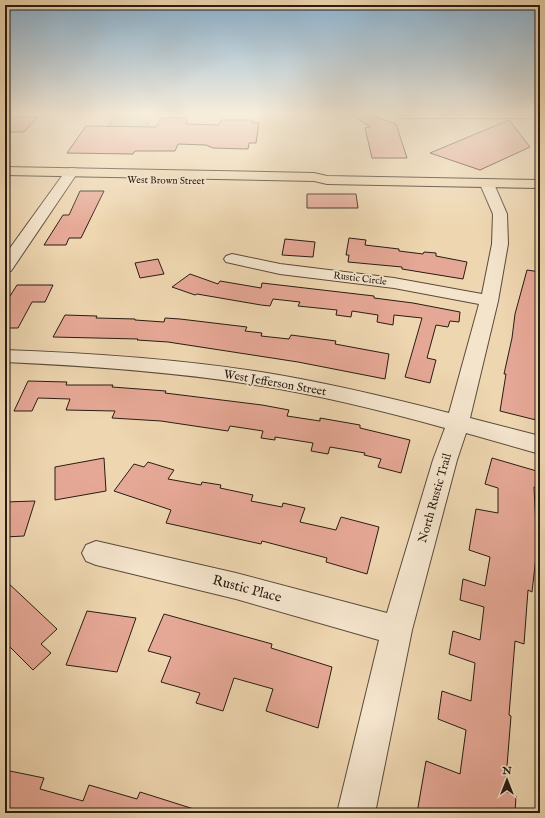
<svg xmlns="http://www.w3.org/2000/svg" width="545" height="818" font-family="'IM FELL English',serif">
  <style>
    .green { fill: #b6be8d; stroke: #6f6e50 }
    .building { fill: #e6a896; stroke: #281d12 }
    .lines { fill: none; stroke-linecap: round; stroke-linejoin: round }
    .minor-casing { stroke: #5a4b3a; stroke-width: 2 }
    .major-casing { stroke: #281d12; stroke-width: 2 }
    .minor { fill: #f4e4cc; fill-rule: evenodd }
    .major { fill: #eed6b0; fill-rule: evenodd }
    .labels { text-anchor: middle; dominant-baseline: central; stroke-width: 3.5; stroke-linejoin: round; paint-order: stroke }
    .far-street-label { font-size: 10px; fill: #281d12; stroke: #f4e4cc }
    .street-label { font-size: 12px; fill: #281d12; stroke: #f4e4cc }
    .near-street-label { font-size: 14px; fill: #281d12; stroke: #f4e4cc }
  </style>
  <rect width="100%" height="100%" fill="#eed6b0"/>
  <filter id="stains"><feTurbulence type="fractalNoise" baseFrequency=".005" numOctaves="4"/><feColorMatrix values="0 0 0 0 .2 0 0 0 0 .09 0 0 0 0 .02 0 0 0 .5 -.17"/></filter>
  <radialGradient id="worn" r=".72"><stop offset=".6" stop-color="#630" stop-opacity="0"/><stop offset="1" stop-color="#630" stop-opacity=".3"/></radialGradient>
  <path class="green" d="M116 113H155L147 127H107Z"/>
  <path class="building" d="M350 113H364L396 124 407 158H372L365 128 370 127Z
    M5 117H38L24 132H5Z
    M161 118H188L186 124 219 125 221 120H253L252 123H259L256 143H249L248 149 213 148 206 145 178 144 175 151H135L133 154 67 153 86 126 156 127Z
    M509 120 530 147 480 170 430 153Z
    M80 191H104L81 238H69L66 245H44L63 215H69Z
    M307 194H356L358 208H307Z
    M349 238 366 240 365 245 399 249V251L423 254 424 252 436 253V256L467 262 463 279 402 269V267L348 262 349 255H346Z
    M285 239 315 242 313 257 282 255Z
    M158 259 164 274 140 278 135 263Z
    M527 270 540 272V421L500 411 506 374H504L512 338 515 314Z
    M190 274 218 284 220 281 261 288 262 283 374 296V298L413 303 460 312 459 322 450 321 448 327 436 325 427 358 436 360 430 383 405 377 422 318 394 315 393 325 377 322 378 315 352 311 351 317 336 315 337 310 298 306 300 302 273 299 270 306 261 305 197 294 195 295 172 287Z
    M17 285H53L45 302H32L18 328H5V304Z
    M65 315 97 316 96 318 135 319V320L164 322 165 318 180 319 247 327 245 331 262 333 261 336 289 339 291 335 336 341 335 344 389 354 385 379 298 362 168 342 137 340 138 339 53 337Z
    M28 381 67 382 66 385H113L112 387 166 391 165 393 262 405 289 410 287 416 320 421V418L360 425V428L410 440 401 473 378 467 381 459 364 455 365 453 330 447 328 454 311 451 313 443 275 437V440L261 438 263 431 230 426 228 431 161 421 112 418 115 411 66 410 70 399 38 398 32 411H14Z
    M104 458 106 491 55 500V467Z
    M492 458 540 472V488L534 487 537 548 532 592 528 590 524 644 515 641 509 715 511 716 505 791 516 796 515 813H417L426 761 460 774 466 730 438 719 442 691 471 701 475 663 449 654 453 631 480 640 484 607 460 600 463 579 485 586 490 557 469 550 476 509 498 513V488L485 484Z
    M148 462 174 470 168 479 201 485 202 482 221 485 220 488 253 495 251 501 282 507 283 503 305 508 300 522 336 530 341 517 379 527 367 574 326 562 327 558 262 541 261 544 166 523 171 510 114 491 134 464 144 467Z
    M35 501 24 536 5 537V502Z
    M5 580 57 629 41 644 51 653 33 670 5 642Z
    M87 611 136 618 117 672 66 665Z
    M164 614 272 644 271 648 332 667 318 728 266 711 273 689 234 678 223 711 196 703 200 693 161 682 171 657 148 651Z
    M5 770 44 778 40 789 83 801 89 785 137 799 140 792 197 810 196 813H5Z"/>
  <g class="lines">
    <g class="minor-casing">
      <path id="minor" d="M398 113H540V118H402L398 117 397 115Z
        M72 168 77 169 78 172 11 271 5 272V255L67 169Z
        M487 180 492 181 494 184 507 214 508 244 498 301 470 418 540 436V454L466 433 457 460 412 630 375 813H337L379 640 236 599 96 565 86 561 82 553 86 545 96 541 236 573 387 613 433 460 445 428C384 411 323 396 262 386 177 372 91 366 5 362V350C90 353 176 359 261 372 324 382 387 397 449 413L479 304 394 288 280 274 226 262 224 259 226 256 232 254 280 264 394 278 482 294 492 244 493 214 480 184 482 181Z"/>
    </g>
    <g class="major-casing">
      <path id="major" d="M5 167 314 173 327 176 540 180V188L327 184 314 181 5 175Z"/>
    </g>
    <use href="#minor" class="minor"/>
    <use href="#major" class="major"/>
  </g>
  <linearGradient id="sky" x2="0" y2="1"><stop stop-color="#8bb5d5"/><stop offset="0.5" stop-color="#f7eddb"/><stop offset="1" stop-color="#f7eddb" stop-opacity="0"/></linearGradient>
  <rect width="545" height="227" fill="url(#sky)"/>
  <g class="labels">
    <g class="far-street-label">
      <text transform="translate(166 181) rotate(1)">West Brown Street</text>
      <text transform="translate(360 279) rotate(7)">Rustic Circle</text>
    </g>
    <g class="street-label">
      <text transform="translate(275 383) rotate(10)">West Jefferson Street</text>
      <text transform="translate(435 498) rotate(-74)">North Rustic Trail</text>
    </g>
    <g class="near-street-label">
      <text transform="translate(247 589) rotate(15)">Rustic Place</text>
    </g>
  </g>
  <rect width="545" height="818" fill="none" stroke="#eed6b0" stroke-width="20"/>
  <rect x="6" y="6" width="533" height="806" fill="none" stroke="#281d12" stroke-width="2"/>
  <rect x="10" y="10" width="525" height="798" fill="none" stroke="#281d12"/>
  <g transform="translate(507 780)" stroke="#f4e4cc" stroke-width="3" paint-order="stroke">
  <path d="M0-3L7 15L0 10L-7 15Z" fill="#281d12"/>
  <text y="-6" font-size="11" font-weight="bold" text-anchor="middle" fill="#281d12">N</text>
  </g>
  <rect width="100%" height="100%" filter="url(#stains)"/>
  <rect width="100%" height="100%" fill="url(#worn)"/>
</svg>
